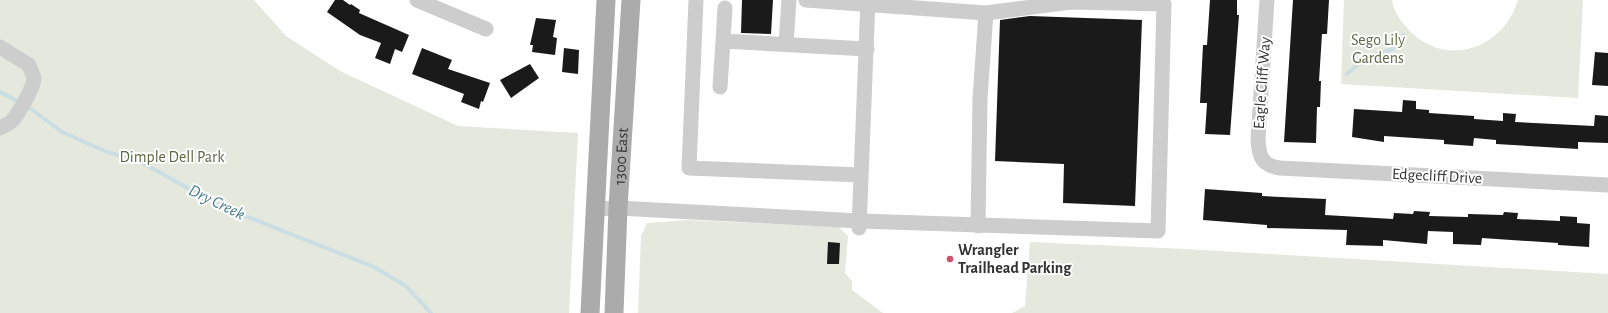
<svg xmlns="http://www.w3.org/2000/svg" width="1608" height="313" font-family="'Alegreya Sans',sans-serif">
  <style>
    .green { fill: #e4e8dd }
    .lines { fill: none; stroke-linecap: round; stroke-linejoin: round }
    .stream { stroke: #cadee4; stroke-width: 4 }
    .building { fill: #1a1a1a }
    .minor { stroke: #cdcdcd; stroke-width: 15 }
    .major { stroke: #ababab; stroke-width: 19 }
    .poi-dot { fill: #d14e6b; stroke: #fff; stroke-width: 1.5 }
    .labels { text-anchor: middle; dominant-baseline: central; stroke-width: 4; stroke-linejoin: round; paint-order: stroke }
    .park-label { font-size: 16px; fill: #5c6a45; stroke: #fff }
    .street-label { font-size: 16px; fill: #333; stroke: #fff }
    .poi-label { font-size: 16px; font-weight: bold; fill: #333; stroke: #fff; text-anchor: start }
    .water-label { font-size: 17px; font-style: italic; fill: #4a7c8c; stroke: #fff }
  </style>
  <rect width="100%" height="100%" fill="#fff"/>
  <path class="green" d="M0 0H254L286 36 340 71 458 126 578 133 569 313H0Z
    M1344 0H1392C1393 11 1401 21 1408 29 1444 69 1503 50 1518 0H1583L1578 98 1341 84Z
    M688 220 839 227 848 236 845 273 852 281V290L883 313H638L641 236 647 223Z
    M1030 242 1185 249 1608 274V313H1012L1025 306Z"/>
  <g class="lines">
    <path class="stream" d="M1347 74 1365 58 1393 49 1404 35
      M0 92 27 106 62 132 107 152 139 161 220 206 374 267 406 286 431 313"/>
  </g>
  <path class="building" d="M335 0H343L350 5 351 4 360 10 359 13 409 35 402 52 395 49 390 64 375 58 381 43 360 35 327 12Z
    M742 0H773L771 34 741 33Z
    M1210 0H1237V15H1239L1230 135 1205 134 1207 103H1200L1203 45H1207Z
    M1293 0H1329L1327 34H1322L1319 81H1321L1320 107H1317L1316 143 1284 142Z
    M1030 16 1142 20 1135 206 1063 203 1064 164 995 161 1000 20Z
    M536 18 556 20 553 37 557 38 555 55 532 52 533 45H530Z
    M422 48 452 60 448 69 490 83 483 102 481 101 479 109 461 102 464 94 412 74Z
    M564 48 579 50 578 74 562 72Z
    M1595 52 1608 53V86L1592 85Z
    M530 64 539 78 511 98 500 80Z
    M1403 100 1416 101V109L1429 110V113L1474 116V119L1503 121V113L1516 114 1515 122 1594 126 1595 115 1608 116V143L1578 142V149L1496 144V140L1474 138 1473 146 1444 144V140L1384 136V142L1352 137 1354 109 1402 112Z
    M1205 189 1262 193V196L1326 199 1325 215 1393 219 1394 213 1413 214 1414 211 1430 212 1429 216 1468 217V214L1503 215 1504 212 1518 213 1517 219 1560 221V216L1577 217V223L1590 224 1589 247 1558 245V243L1482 238 1481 245 1453 244V232L1428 231 1427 244 1383 240V246L1346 245 1347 230 1267 228V225L1203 220Z
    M828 242 840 243 839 264H827Z"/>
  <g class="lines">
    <path class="minor" d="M417 0 486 29
      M696 0 689 168 861 175
      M806 0 986 13
      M1267 0 1258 139C1259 156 1261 165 1280 168L1608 185
      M723 41 725 8
      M786 44 789 0
      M0 47 29 65 34 78C34 87 18 115 12 121 9 124 4 126 0 128
      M720 87 723 41 867 49
      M594 209 618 208 860 221 1158 231 1164 4 1071 2 986 13 980 98 978 226
      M859 228 868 0"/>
    <g class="major">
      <path d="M590 313 606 0"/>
      <path id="s1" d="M614 313 618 208 631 0"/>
    </g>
  </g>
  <circle class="poi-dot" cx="950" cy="259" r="4"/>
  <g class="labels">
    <g class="park-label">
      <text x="1378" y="40">Sego Lily<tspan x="1378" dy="18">Gardens</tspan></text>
      <text x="172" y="157">Dimple Dell Park</text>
    </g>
    <g class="street-label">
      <text transform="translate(1262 83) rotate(-86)">Eagle Cliff Way</text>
      <text stroke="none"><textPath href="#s1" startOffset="157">1300 East</textPath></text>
      <text transform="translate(1437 176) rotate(3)">Edgecliff Drive</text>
    </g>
    <g class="poi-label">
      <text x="958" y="250">Wrangler<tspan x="958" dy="18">Trailhead Parking</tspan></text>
    </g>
    <g class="water-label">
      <text transform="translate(217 202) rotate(26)">Dry Creek</text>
    </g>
  </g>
</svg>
